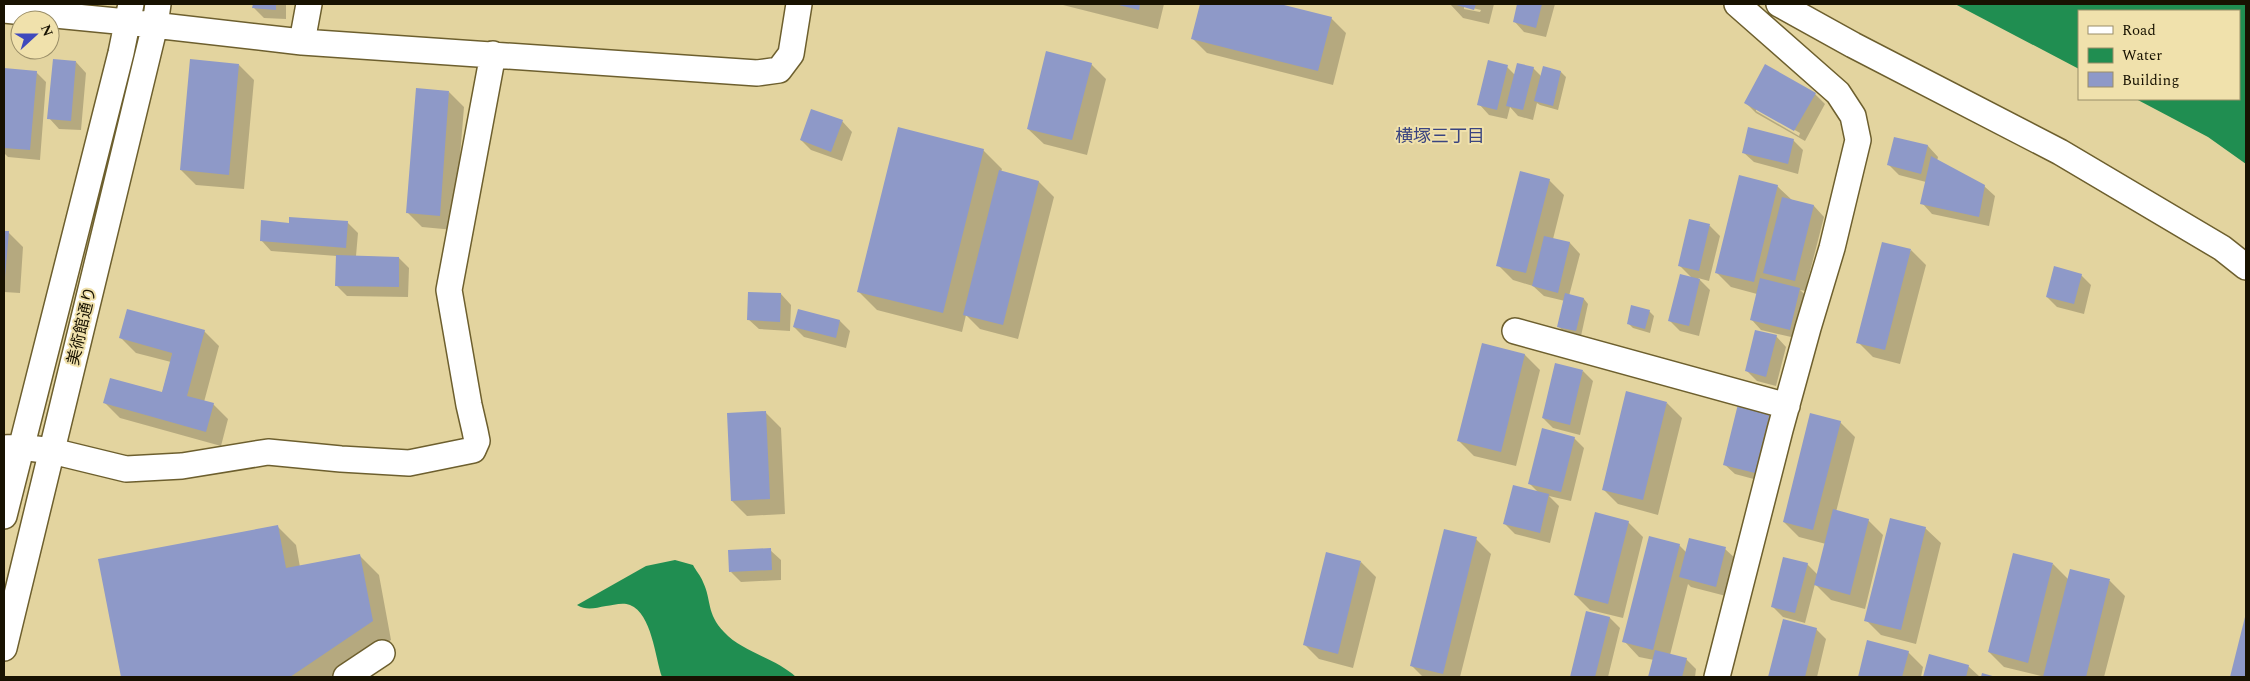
<svg xmlns="http://www.w3.org/2000/svg" width="2250" height="681" font-family="Spectral,'Noto Sans JP',serif">
  <style>
    .water { fill: #208e51 }
    .shadow { fill: #0003; fill-rule: evenodd }
    .building { fill: #8e99c8 }
    .lines { fill: none; stroke-linecap: round; stroke-linejoin: round }
    .minor-casing { stroke: #6d5f2e; stroke-width: 28 }
    .minor { stroke: #fff; stroke-width: 25 }
    .labels { text-anchor: middle; dominant-baseline: central; stroke-width: 4; stroke-linejoin: round; paint-order: stroke }
    .street-label { font-size: 16px; fill: #181201; stroke: #f0e1ac }
    .neighbourhood-label { font-size: 18px; fill: #3a4480; stroke: #f0e1ac }
  </style>
  <rect width="100%" height="100%" fill="#e3d49f"/>
  <path class="water" d="M1955 4H2246V164L2208 137 2136 99H2239V11H2079V69Z
    M675 560 693 565C696 571 701 576 703 582 712 601 706 613 724 632 742 652 776 658 796 677H662C655 657 652 614 630 605 623 602 613 605 606 606 595 608 587 611 577 605L646 566Z"/>
  <path class="shadow" d="M254 4H286V19L264 18 254 8Z
    M1059 4H1164L1158 29Z
    M1201 4H1275L1331 18 1346 33 1333 85 1207 53 1192 38Z
    M1450 4H1494L1489 24 1463 18ZM1464 6 1481 10 1480 12 1464 9Z
    M1518 4H1555L1546 37 1524 32 1514 21Z
    M76 62 86 73 81 130 59 129 49 118Z
    M1091 64 1106 79 1087 155 1044 144 1028 129Z
    M239 65 254 80 244 189 196 185 181 170Z
    M1507 67 1515 75 1533 68 1541 76 1561 72 1566 77 1558 110 1540 105 1537 103 1533 120 1518 116 1510 107 1507 119 1489 115 1479 104Z
    M5 69 36 72 46 82 40 160 8 157 4 153Z
    M449 92 464 107 454 230 422 227 407 212Z
    M1815 94 1825 104 1805 141 1756 113 1746 103ZM1756 108 1800 133 1799 136 1756 111Z
    M842 121 852 132 842 161 811 150 801 140Z
    M1895 138 1928 146 1938 157 1937 161 1984 186 1995 196 1989 226 1932 214 1922 203 1926 182 1899 175 1888 164Z
    M1793 140 1803 150 1798 174 1754 162 1743 152Z
    M983 150 1002 169 1001 172 1039 182 1054 197 1018 339 980 329 966 315 962 332 877 310 858 291Z
    M1549 180 1564 195 1553 239 1570 243 1580 254 1569 296 1584 299 1588 304 1581 336 1563 331 1558 326 1565 301 1544 296 1533 286 1513 280 1498 265Z
    M1777 186 1793 201 1814 206 1824 217 1805 291 1800 290 1810 299 1800 339 1761 330 1751 319 1757 294 1731 287 1716 272Z
    M1690 220 1710 226 1720 236 1709 281 1698 278 1710 290 1699 336 1680 331 1670 321 1692 278 1679 265Z
    M347 222 358 233 356 256 399 258 409 268 408 297 347 296 336 285 337 256 271 251 261 240 290 224Z
    M4 232H8L23 247 20 293 4 292Z
    M1911 250 1926 265 1900 364 1873 357 1858 342Z
    M2081 275 2091 285 2084 314 2057 307 2047 297Z
    M781 294 791 305 790 331 759 329 748 319Z
    M1649 311 1654 316 1650 333 1633 328 1628 323Z
    M840 321 850 331 846 348 804 337 794 327Z
    M204 331 219 346 204 402 213 404 228 419 221 446 120 418 105 403 162 393 171 362 136 353 121 338Z
    M1776 336 1786 347 1776 386 1757 381 1747 371Z
    M1483 344 1525 355 1540 370 1516 466 1474 456 1459 441Z
    M1583 371 1593 381 1580 435 1553 428 1543 418Z
    M1667 403 1682 418 1658 515 1618 504 1603 489Z
    M766 413 781 428 785 514 747 516 732 501Z
    M1770 413 1780 423 1765 482 1735 474 1724 464Z
    M1840 422 1855 437 1836 512 1868 520 1883 535 1865 609 1831 600 1815 584 1805 623 1783 617 1773 607 1807 564 1818 575 1826 544 1799 537 1784 522Z
    M1574 438 1584 448 1571 501 1549 496 1559 506 1550 543 1515 534 1505 524 1539 493 1529 483Z
    M1628 522 1643 537 1623 618 1590 610 1575 595Z
    M277 526 296 545 300 567 360 556 379 575 391 640 336 677H122L100 560Z
    M1925 528 1941 543 1916 644 1881 635 1866 620Z
    M1476 539 1491 554 1460 677H1423L1411 665Z
    M1679 545 1686 552 1725 549 1736 559 1726 596 1691 587 1688 584 1670 655 1686 659 1696 669 1695 677H1649L1654 660 1639 657 1624 641Z
    M770 550 781 560V580L741 582 731 572Z
    M1361 562 1376 577 1353 668 1319 659 1304 644Z
    M2053 564 2069 580 2110 581 2125 596 2104 677H2045L2004 667 1989 652Z
    M1587 612 1610 618 1620 628 1608 677H1571Z
    M2246 616V677H2231Z
    M1783 621 1816 629 1826 639 1817 677H1769Z
    M1868 642 1908 652 1923 667 1921 677H1859Z
    M1930 656 1968 666 1980 677H1924Z"/>
  <path class="building" d="M253 4H276V10L252 8Z
    M1115 4H1140L1139 10Z
    M1200 4H1280L1332 17 1318 71 1191 39Z
    M1453 4H1476L1474 10Z
    M1517 4H1542L1536 28 1513 22Z
    M1046 51 1092 63 1072 140 1027 129Z
    M53 59 76 61 71 121 47 119Z
    M190 59 239 64 229 175 180 170Z
    M1488 60 1508 65 1497 110 1477 105Z
    M1517 63 1534 67 1523 110 1506 106Z
    M1765 64 1816 93 1794 131 1744 103Z
    M1543 66 1561 71 1553 106 1534 101Z
    M4 68 37 71 30 150 4 148Z
    M416 88 449 91 440 216 406 213Z
    M811 109 843 120 831 152 800 140Z
    M898 127 984 149 943 313 857 292Z
    M1748 127 1794 139 1788 164 1742 153Z
    M1894 137 1928 145 1921 174 1887 165Z
    M1931 156 1985 185 1979 217 1920 204Z
    M999 170 1039 181 1003 325 963 315Z
    M1520 171 1550 179 1526 273 1496 266Z
    M1739 175 1778 185 1754 282 1715 273Z
    M1782 197 1814 205 1795 281 1763 273Z
    M289 217 348 221 346 248 260 241 261 220 289 223Z
    M1689 219 1710 224 1699 271 1678 266Z
    M4 231H9L5 277H4Z
    M1544 236 1570 242 1558 293 1532 286Z
    M1882 242 1911 249 1885 350 1856 343Z
    M336 255 399 257V287L335 286Z
    M2054 266 2082 274 2074 304 2046 297Z
    M1680 274 1700 279 1689 326 1668 321Z
    M1760 278 1800 288 1790 330 1750 320Z
    M748 292 781 293 780 322 747 320Z
    M1565 293 1584 298 1576 331 1557 327Z
    M1631 305 1650 310 1645 329 1627 324Z
    M127 309 205 330 187 396 214 403 206 432 103 403 110 378 162 392 172 354V353L119 338Z
    M798 309 840 320 836 338 793 327Z
    M1755 330 1777 335 1766 377 1745 371Z
    M1482 343 1525 354 1501 452 1457 441Z
    M1555 363 1583 370 1570 425 1542 418Z
    M1626 391 1667 402 1643 500 1602 490Z
    M1738 404 1770 412 1755 473 1723 465Z
    M766 411 770 499 731 501 727 413Z
    M1810 413 1841 421 1813 530 1783 522Z
    M1542 428 1575 437 1561 492 1528 484Z
    M1513 485 1549 494 1540 533 1503 524Z
    M1833 509 1869 519 1850 595 1814 585Z
    M1595 512 1629 521 1608 604 1574 595Z
    M1890 518 1926 527 1901 630 1864 621Z
    M278 525 286 568 360 554 373 621 290 677H121L98 559Z
    M1444 529 1477 537 1443 674 1410 666Z
    M1649 536 1680 544 1653 650 1622 642Z
    M1689 538 1726 547 1716 587 1679 577Z
    M771 548 772 570 729 572 728 550Z
    M1326 552 1361 561 1338 654 1303 645Z
    M2013 553 2053 563 2028 663 1988 652Z
    M1783 557 1808 563 1795 613 1771 607Z
    M2070 569 2110 579 2086 677H2043Z
    M1586 611 1610 617 1595 677H1570Z
    M2246 613V677H2230Z
    M1783 619 1817 628 1805 677H1768Z
    M1867 640 1909 651 1902 677H1858Z
    M1655 650 1687 658 1682 677H1648Z
    M1929 654 1969 665 1966 677H1923Z
    M1982 673 1996 677H1981Z"/>
  <g class="lines">
    <g class="minor-casing">
      <path id="minor" d="M1779 4 1853 45 2060 152 2222 248 2246 267
        M4 10 127 22 302 42 757 73 779 70 791 54 799 4
        M302 42 309 4
        M1515 331 1787 406
        M4 448 21 447 52 451 126 469 182 466 268 452 341 459 409 463 473 450 477 441 475 431 469 405 449 290 493 54
        M4 516 121 53 131 4
        M4 648 155 25 158 4
        M346 677 382 653
        M1717 677 1780 430 1808 328 1832 248 1858 140 1853 116 1838 93 1737 4"/>
    </g>
    <use href="#minor" class="minor"/>
  </g>
  <g class="labels">
    <g class="street-label">
      <text transform="translate(82 326) rotate(-77)">美術館通り</text>
    </g>
    <g class="neighbourhood-label">
      <text x="1440" y="136">横塚三丁目</text>
    </g>
  </g>
  <rect width="2250" height="681" fill="none" stroke="#181201" stroke-width="10"/>
  <rect x="2078" y="10" width="162" height="90" fill="#f0e1ac" stroke="#9a8e68"/>
  <rect x="2088" y="26" width="25" height="8" fill="#ffffff" stroke="#9a8e68"/>
  <text x="2122" y="35" font-size="15" fill="#181201">Road</text>
  <rect x="2088" y="48" width="25" height="15" fill="#208e51" stroke="#9a8e68"/>
  <text x="2122" y="60" font-size="15" fill="#181201">Water</text>
  <rect x="2088" y="72" width="25" height="15" fill="#8e99c8" stroke="#9a8e68"/>
  <text x="2122" y="85" font-size="15" fill="#181201">Building</text>
  <g transform="translate(35 35) rotate(69)"><circle r="24" fill="#f0e1ac" stroke="#9a8e68"/>
  <path d="M0-4L9 19L0 12L-9 19Z" fill="#3f49bd"/>
  <text y="-8" font-size="14" font-weight="bold" text-anchor="middle" fill="#181201">N</text>
  </g>
</svg>
